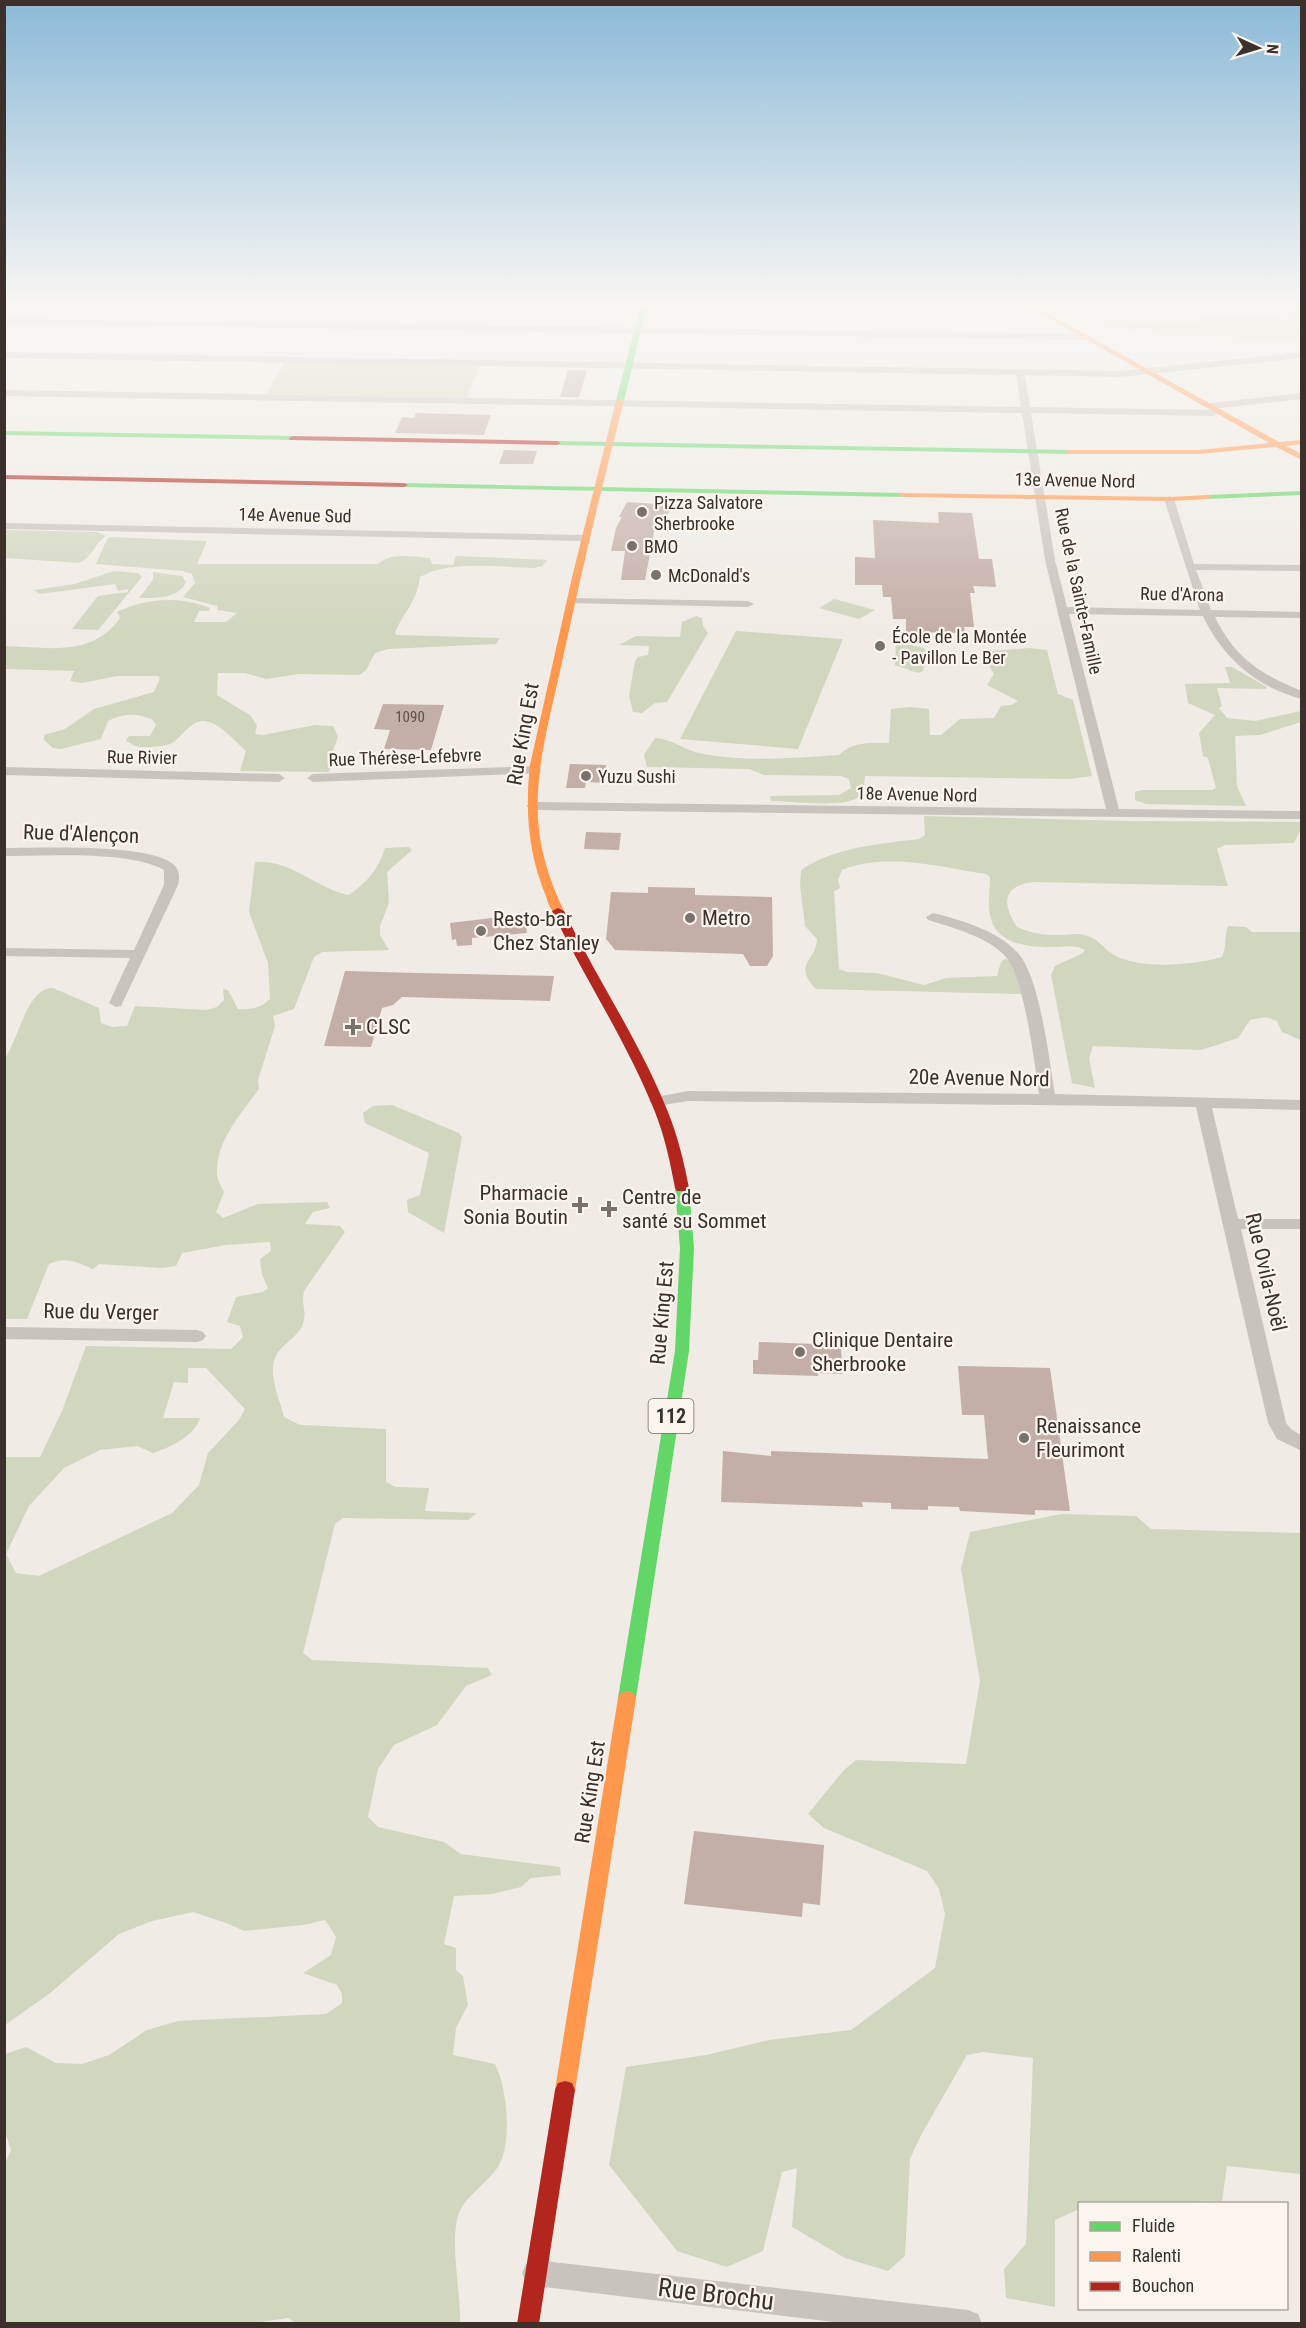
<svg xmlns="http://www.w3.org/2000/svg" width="1306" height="2328" font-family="'Roboto Condensed',sans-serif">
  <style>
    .green { fill: #d1d6bf; fill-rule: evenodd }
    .building { fill: #c3afa7 }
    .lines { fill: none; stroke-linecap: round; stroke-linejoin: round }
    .street { fill: #c9c3be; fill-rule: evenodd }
    .fast { fill: #63d668; fill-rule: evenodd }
    .slow { fill: #ff974d; fill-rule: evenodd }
    .jam { fill: #b3261e; fill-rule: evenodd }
    .poi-dot { fill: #7a716c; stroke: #fbf5ee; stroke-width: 2 }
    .labels { text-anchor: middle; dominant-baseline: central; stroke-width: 4.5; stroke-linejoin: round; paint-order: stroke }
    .far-number-label { font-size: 15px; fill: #5d504a }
    .far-street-label { font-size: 18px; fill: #3b302b; stroke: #fbf5ee }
    .far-poi-label { font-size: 18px; fill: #3b302b; stroke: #fbf5ee; text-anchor: start }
    .shield { fill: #fbf5ee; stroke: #756b66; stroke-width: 1.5 }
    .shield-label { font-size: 20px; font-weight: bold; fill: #3b302b }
    .street-label { font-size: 21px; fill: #3b302b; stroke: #fbf5ee }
    .poi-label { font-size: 21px; fill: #3b302b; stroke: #fbf5ee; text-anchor: start }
    .near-street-label { font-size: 26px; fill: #3b302b; stroke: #fbf5ee }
  </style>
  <rect width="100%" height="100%" fill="#f0ebe5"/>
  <path class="green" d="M1049 305H1266L1268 311 1050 308Z
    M1281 305H1301V338L1161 336 1151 329 1127 330 1122 326 1109 328 1104 325V321L1199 323 1195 314 1286 315Z
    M285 362 479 366 467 398 266 394Z
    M5 530 97 532 106 536C95 543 91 559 79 563L5 558Z
    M110 537 207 541 197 564H378C392 552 413 557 430 558L432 564 453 565 456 556 548 560 542 566 534 568C502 567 447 560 420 577 417 602 404 611 395 633L397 635 500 638 496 644 388 649 375 653 366 670 360 675 299 674 266 679 245 673H218L217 695 251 716 257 726 255 734 263 735 315 725 333 726 338 737 330 758 335 764 328 772 240 771 246 751C236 742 219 722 204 721 190 720 182 738 170 744 165 746 157 746 151 747 140 748 134 747 126 740L129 736H150L156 725 153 720C138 713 123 713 108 721L101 739 61 749 53 748 44 740V735L65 729 94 709 154 692 160 678 158 676H117L82 683 70 681 74 671 5 669V646C47 647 92 658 120 618L117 612C147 598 178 596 210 608L209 611H199L194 622H226L237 613 218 610 217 606 183 597 195 583 192 574 183 571 96 564 107 539Z
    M114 571 138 573 142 577 98 630 72 629 98 596 128 592V589L118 591 115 584 40 594 34 590 75 584Z
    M153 572 182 576 186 582C179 599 155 598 139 598L153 580Z
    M834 599 875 610 859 619 819 608Z
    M696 616 702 618 703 626 708 633 667 702 655 703 642 713 633 712 629 696 635 661 638 657 648 655 649 646 619 645 636 636 680 637 682 622Z
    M736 631 843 639 798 749 680 739Z
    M896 642 924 648 928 654 923 671 918 673 895 665Z
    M1030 648 1047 650 1058 694 1073 700 1092 776 1069 779 865 776C864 784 865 793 857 798 840 808 792 801 771 801L770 796 839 795 851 788 849 779 841 776 764 775 749 769 647 767 644 755 655 738C673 739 686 751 703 754 747 762 794 758 839 755 853 741 870 743 889 743L891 709 910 707 929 709 930 735H941L960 719 994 718 1001 706 1012 705 1018 701 987 685 994 674 983 656 991 651Z
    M1225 667H1232L1267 687 1266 689 1217 688 1222 706 1219 708 1227 718 1255 721 1301 711V722L1260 735 1235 736 1237 786 1246 806 1146 804 1135 800V792L1142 790H1212L1216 788 1208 758 1203 756 1199 733 1215 715 1188 703 1185 684 1230 683Z
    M924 816 1129 821 1301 822V829L1294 843 1225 845 1217 849 1228 886 1033 882C1002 886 1002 904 1017 927 1032 934 1045 935 1061 935 1069 935 1077 933 1084 935 1099 938 1103 949 1114 955 1141 970 1194 965 1222 957 1227 946 1224 937 1228 926L1246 927 1252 932H1301V1040L1282 1032 1277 1021 1266 1017 1250 1020 1238 1038 1201 1050 1093 1046 1089 1058 1095 1088 1072 1083 1051 975 1055 966 1083 953 1085 950C1075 944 1065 947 1054 947 1032 948 998 945 991 919 987 906 990 890 990 877L986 874C940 867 886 852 842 870L838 880 840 888 834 891 839 969 847 972 877 973 924 985 946 978 997 976 1001 962 1005 959 1011 960 1022 994 816 989C792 964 816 962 817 939L805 926 800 886 801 870C834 847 880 844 919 839L925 835Z
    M409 847 412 850 387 872 389 903 380 926V935L389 950 322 952 314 957 294 1009 273 1016 275 1026 258 1080 259 1089C241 1114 216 1140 217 1174 217 1180 221 1186 224 1192L216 1212 223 1218 258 1204 327 1202 330 1208 313 1212 305 1224 340 1226 345 1232 304 1291C301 1302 306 1310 304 1319 302 1336 283 1342 276 1356 267 1373 280 1400 284 1417L300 1425 386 1429V1482L396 1487 429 1488 425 1511 477 1513 468 1520 343 1518 335 1524 303 1653 312 1660 488 1668 492 1675 466 1686 437 1725 394 1745 378 1769 368 1817 378 1827 444 1842 461 1854 560 1867 561 1875 531 1878 521 1887 492 1894 454 1896 444 1944 456 1948V1970L463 1976 468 2005 456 2028 453 2055 495 2064C507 2087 512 2140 500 2163 492 2180 465 2196 459 2213 449 2240 461 2292 460 2323L297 2324 288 2318 248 2324 5 2323 4 2166 11 2150 5 2131V2054L26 2047 56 2063 82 2064 109 2055 147 2030 178 2021 326 2014 342 2003V1994L337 1985 303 1973 331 1955 336 1937 325 1920 303 1925 244 1931 229 1924 193 1912 152 1921 119 1934 49 1994 5 2025V1457H40L62 1411 86 1346 231 1349 243 1337 240 1326 227 1322 236 1297 263 1292 268 1288 262 1275 260 1259 271 1251 270 1242 226 1245 182 1253 176 1266 162 1268 99 1264 93 1269C77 1262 65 1256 49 1264L27 1319H5V1058C19 1039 27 987 53 988L99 1008 101 1023 112 1027 127 1026 135 1006 207 1010 217 1007 224 1000 223 989 228 990 238 1009C251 1010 261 1008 270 999L268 963 249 912 255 862C289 858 317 889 349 895 366 883 379 869 385 848ZM188 1368H206L245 1409 239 1420 208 1453 199 1485 172 1513 39 1576 16 1573 6 1554 29 1506 64 1468 100 1450 137 1446 153 1453C169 1448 195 1436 200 1418H163L174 1382 188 1383Z
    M392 1105 459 1133 462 1137 444 1233 408 1212 407 1200 420 1195 429 1153 365 1123 363 1113 373 1106Z
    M1061 1514 1136 1516 1151 1529 1301 1533V2174L1227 2166 1222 2201 1080 2204 1079 2209 1055 2220V2307L1006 2298 1004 2269 1026 2244 1033 2058 983 2052 967 2055 921 2135 910 2159 905 2256 888 2271 845 2258 792 2227 797 2168 782 2172 763 2251 727 2267 677 2251 609 2165 626 2067 706 2055 769 2040 851 2030 935 1968 945 1914 939 1889 927 1871 824 1828 808 1814 843 1771 856 1760 966 1764 980 1681 961 1569 970 1532Z"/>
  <path class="building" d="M568 370H587L579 397H560Z
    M416 413 491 415 484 435 395 433 402 417 414 418Z
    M504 450 537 451 533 464H499Z
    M627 502 673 505 664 521H656L645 580H621L625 551H611L616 528 622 517H619Z
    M938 512 972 513 979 559H992L996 587 973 586 975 593H970L974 627H964L965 633 906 632V619H893L891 597H883L882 585H855V557L875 558 873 520 939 523Z
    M383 704 444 705 431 750 384 749 390 730 374 729Z
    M570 764 606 765 604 783 586 782 585 788H566Z
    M586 832 621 833 619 850 584 849Z
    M648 887 695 888V895L772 897 773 956 767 966H750L743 954 615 950 606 939 611 892 648 893Z
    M524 914 527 933 472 938V945L457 946 456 939 452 940 450 923Z
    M345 971 417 973 554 976 550 1001 402 997 393 1005 382 1008 371 1047 324 1046Z
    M759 1342 841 1345 842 1374 818 1373V1376L753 1374V1360H758Z
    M958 1366 1050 1368 1070 1511 1035 1510V1515L960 1511 959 1507 928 1506V1510L891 1509V1503L862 1502 863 1507 721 1502 723 1451 771 1456V1451L988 1459 984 1415H962Z
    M694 1831 824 1845 820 1905 803 1903 802 1917 684 1904Z"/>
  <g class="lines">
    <path class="street" d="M4 318 1086 334 1090 337 1086 340 4 324Z
      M4 352 1120 371 1302 352V358L1120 377 1025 375 1030 407 1214 410 1219 413 1214 416 1031 413 1055 560 1067 607 1200 610 1164 499 1169 496 1174 499 1194 564 1302 565V571L1196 570 1211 610 1302 612V618L1215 617C1235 658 1260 674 1302 691V699C1256 687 1223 658 1203 616L1069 614 1119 809 1302 811V819L533 810 526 806 533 802 1106 809 1045 560 1022 413 4 396V390L1021 407 1016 375 4 358Z
      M1302 393V399L1212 409 1207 406 1212 403Z
      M4 523 585 535 590 538 585 541 4 529Z
      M571 598 748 601 754 604 748 607 567 603V599Z
      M535 766 540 767 541 770 540 773 313 782 307 778 313 774Z
      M4 767 279 774 285 778 279 782 4 775Z
      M4 848C39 848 149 843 173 864 180 870 180 877 178 885L121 1006 116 1007 109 1003 130 958 4 956V948L134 950 164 885V870C129 850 46 856 4 856Z
      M933 913C961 920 996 930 1017 952 1040 975 1049 1060 1055 1094L1302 1100V1110L1212 1108 1238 1219H1302V1229H1241L1286 1423 1291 1429 1302 1436V1451L1277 1439 1268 1423 1196 1107 688 1101 657 1106 649 1101 651 1098 688 1091 1039 1094C1035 1065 1024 979 1007 958 989 937 954 928 928 920L926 917Z
      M4 1327 197 1330 203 1332 206 1336 203 1340 197 1342 4 1339Z
      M536 2260 968 2310 978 2314 982 2324H850L536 2286 526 2282 522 2273 526 2264Z"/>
    <path class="fast" d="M641 305H647L624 401 620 403 616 401Z
      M4 431 293 436 297 438 293 440 4 435Z
      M554 441 1070 450 1074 452 1070 454 557 445H554Z
      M401 483 903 493 907 495 903 497 404 487H401Z
      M1302 491V495L1208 499 1204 497 1208 495Z
      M682 1184 689 1188 694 1248 689 1351 636 1698 633 1703 627 1705 621 1703 618 1698 675 1351 680 1248 675 1188Z"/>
    <path class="slow" d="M1025 305H1033L1279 442 1302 440V444L1286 446 1302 454V460L1276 447 1199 454H1067L1066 452 1070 450H1199L1269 443Z
      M620 399 624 401C601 488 581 575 562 662 551 714 535 766 538 819 540 852 550 882 564 911L558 914C550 912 548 903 546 896 528 853 525 810 530 765L573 573 616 401Z
      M900 493 1169 497 1208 495 1212 497 1208 499 1169 501 903 497 899 495Z
      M627 1691 633 1693 636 1698 575 2090 572 2097 565 2099 558 2097 555 2090 618 1698 621 1693Z"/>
    <path class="jam" d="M293 436 557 441 561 443 557 445 290 440 289 438Z
      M4 475 404 483 408 485 404 487 4 479Z
      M558 908 564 911C597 979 640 1042 668 1112 678 1137 684 1162 689 1188L687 1191H677L675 1188C670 1162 665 1137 655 1112 627 1042 585 979 552 911Z
      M565 2081 572 2083 575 2090 539 2324H517L555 2090 558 2083Z"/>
  </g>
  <linearGradient id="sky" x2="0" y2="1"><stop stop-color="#8bbad8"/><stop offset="0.48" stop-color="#f8f6f3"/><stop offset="1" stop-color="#f8f6f3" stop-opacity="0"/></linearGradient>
  <rect width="1306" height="631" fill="url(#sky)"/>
  <g class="poi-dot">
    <circle cx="642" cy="512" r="6"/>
    <circle cx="632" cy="546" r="6"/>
    <circle cx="656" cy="575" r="6"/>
    <circle cx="880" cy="646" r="6"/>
    <circle cx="586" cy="776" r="6"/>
    <circle cx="690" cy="918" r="6"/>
    <circle cx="481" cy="931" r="6"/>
    <path d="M350 1018h6v6h6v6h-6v6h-6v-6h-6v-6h6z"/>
    <path d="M577 1196h6v6h6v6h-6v6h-6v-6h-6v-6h6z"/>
    <path d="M606 1200h6v6h6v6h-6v6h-6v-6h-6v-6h6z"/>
    <circle cx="800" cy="1352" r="6"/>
    <circle cx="1024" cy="1438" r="6"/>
  </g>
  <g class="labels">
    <g class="far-number-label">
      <text x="410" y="717">1090</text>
    </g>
    <g class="far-street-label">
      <text transform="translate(1075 480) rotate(1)">13e Avenue Nord</text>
      <text transform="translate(295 515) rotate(1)">14e Avenue Sud</text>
      <text transform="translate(1079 591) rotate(78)">Rue de la Sainte-Famille</text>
      <text transform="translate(1182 594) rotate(1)">Rue d'Arona</text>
      <text transform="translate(142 757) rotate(1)">Rue Rivier</text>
      <text transform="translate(405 757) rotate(-2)">Rue Thérèse-Lefebvre</text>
      <text transform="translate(917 794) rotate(1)">18e Avenue Nord</text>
    </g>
    <g class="far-poi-label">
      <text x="654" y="502">Pizza Salvatore<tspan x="654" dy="21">Sherbrooke</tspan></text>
      <text x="644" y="546">BMO</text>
      <text x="668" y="575">McDonald's</text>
      <text x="892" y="636">École de la Montée<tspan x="892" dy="21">- Pavillon Le Ber</tspan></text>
      <text x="598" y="776">Yuzu Sushi</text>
    </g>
    <rect class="shield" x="648.5" y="1399" width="45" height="34" rx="4.5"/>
    <g class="shield-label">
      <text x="671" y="1416">112</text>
    </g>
    <g class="street-label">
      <text transform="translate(523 734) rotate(-80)">Rue King Est</text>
      <text transform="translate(81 834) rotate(2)">Rue d'Alençon</text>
      <text transform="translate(979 1078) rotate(1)">20e Avenue Nord</text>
      <text transform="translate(1266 1272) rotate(77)">Rue Ovila-Noël</text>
      <text transform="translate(101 1312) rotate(1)">Rue du Verger</text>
      <text transform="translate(662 1313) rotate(-85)">Rue King Est</text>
      <text transform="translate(590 1792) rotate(-81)">Rue King Est</text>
    </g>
    <g class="poi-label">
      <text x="702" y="918">Metro</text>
      <text x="493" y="919">Resto-bar<tspan x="493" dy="24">Chez Stanley</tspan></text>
      <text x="366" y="1027">CLSC</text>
      <text x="568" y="1193" text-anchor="end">Pharmacie<tspan x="568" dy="24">Sonia Boutin</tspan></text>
      <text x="622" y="1197">Centre de<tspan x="622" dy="24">santé su Sommet</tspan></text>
      <text x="812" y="1340">Clinique Dentaire<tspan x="812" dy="24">Sherbrooke</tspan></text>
      <text x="1036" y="1426">Renaissance<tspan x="1036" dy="24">Fleurimont</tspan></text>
    </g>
    <g class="near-street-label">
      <text transform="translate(716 2294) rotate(7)">Rue Brochu</text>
    </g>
  </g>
  <rect width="1306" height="2328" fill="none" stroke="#3b302b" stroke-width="12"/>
  <rect x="1078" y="2202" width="210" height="108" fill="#fbf5ee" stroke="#aea6a0" stroke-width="1.5"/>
  <rect x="1090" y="2222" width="30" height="9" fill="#63d668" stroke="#aea6a0" stroke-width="1.5"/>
  <text x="1132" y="2232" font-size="18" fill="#3b302b">Fluide</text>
  <rect x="1090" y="2252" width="30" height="9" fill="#ff974d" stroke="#aea6a0" stroke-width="1.5"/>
  <text x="1132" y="2262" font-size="18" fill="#3b302b">Ralenti</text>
  <rect x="1090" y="2282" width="30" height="9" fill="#b3261e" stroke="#aea6a0" stroke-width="1.5"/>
  <text x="1132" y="2292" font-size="18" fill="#3b302b">Bouchon</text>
  <g transform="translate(1258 48) rotate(94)" stroke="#fbf5ee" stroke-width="4.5" paint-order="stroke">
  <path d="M0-4.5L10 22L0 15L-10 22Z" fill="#3b302b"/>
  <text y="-9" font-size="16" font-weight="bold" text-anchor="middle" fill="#3b302b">N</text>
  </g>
</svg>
